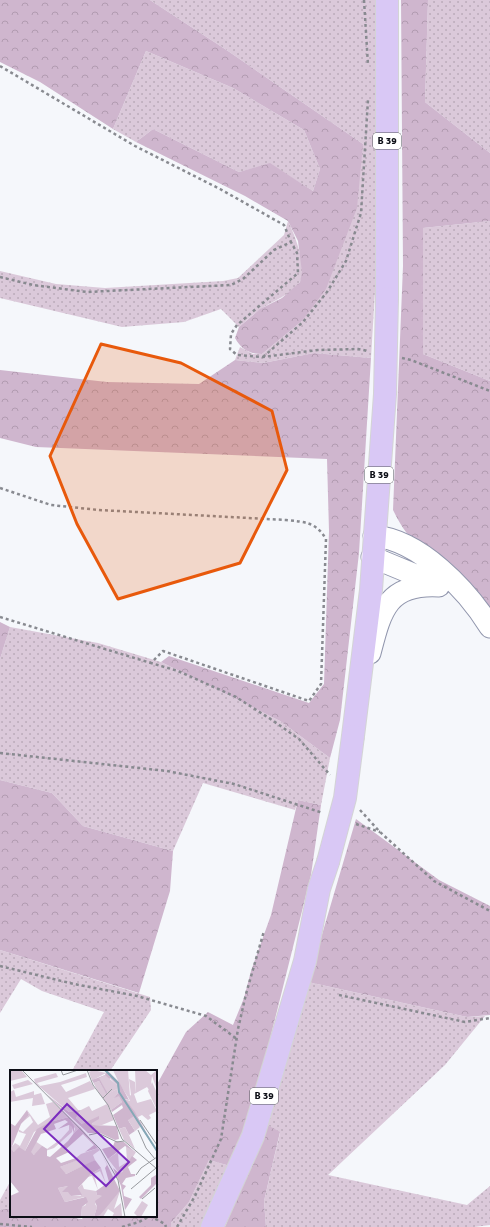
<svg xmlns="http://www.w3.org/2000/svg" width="490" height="1227" font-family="Signika,sans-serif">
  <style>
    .grass { fill: url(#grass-dots) }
    .forest { fill: url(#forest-crowns) }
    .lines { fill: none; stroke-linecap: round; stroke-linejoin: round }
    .minor-casing { stroke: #9196ad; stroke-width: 23 }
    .major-casing { stroke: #d3d4d5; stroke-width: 24 }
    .path { stroke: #888a90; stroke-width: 2.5; stroke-dasharray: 3 3; stroke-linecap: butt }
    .minor { stroke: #fff; stroke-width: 21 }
    .major { stroke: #d9c8f5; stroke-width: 22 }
    .major-bridge-casing { stroke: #d3d4d5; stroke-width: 24; stroke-linecap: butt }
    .major-bridge { stroke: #d9c8f5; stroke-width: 22 }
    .marked { fill: #e8590c; fill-opacity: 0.2; stroke: #e8590c; stroke-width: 3; stroke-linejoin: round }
    .labels { text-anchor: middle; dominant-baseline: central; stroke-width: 3.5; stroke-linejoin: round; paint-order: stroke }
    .shield { fill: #fff; stroke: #55565c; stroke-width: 1 }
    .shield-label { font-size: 10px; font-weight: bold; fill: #0c0e16 }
    .inset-river { fill: none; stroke: #84a8b6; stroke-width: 2 }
    .inset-road { fill: none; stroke: #989a9f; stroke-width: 1 }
    .view { fill: #7b2cbf; fill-opacity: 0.15; stroke: #7b2cbf; stroke-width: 2 }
    .inset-edge { fill: none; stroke: #0c0e16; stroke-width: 2 }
  </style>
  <defs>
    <pattern id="grass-dots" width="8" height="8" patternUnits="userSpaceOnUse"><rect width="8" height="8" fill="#dbc9da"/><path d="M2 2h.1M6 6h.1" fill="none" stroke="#bbabba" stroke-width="1.8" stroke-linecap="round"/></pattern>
    <pattern id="forest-crowns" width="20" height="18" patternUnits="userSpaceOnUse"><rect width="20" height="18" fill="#cfb6ce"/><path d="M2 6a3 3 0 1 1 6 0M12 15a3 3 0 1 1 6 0" fill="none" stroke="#b19bb0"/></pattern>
  </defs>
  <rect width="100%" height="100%" fill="#f5f7fb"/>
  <path class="grass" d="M150 0H379L381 191 371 358 314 353 263 363 235 360 240 347 253 354H262L302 321 363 144 228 51Z
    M428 0H490V153L425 102Z
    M146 51 233 88 304 130 320 169 313 191 270 164 239 172 153 129 136 142 113 129Z
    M288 221C294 233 309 270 299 283 289 296 274 300 261 309 253 314 246 321 239 327L221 309 184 322 122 327 0 298V271L56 284 105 288 223 281 238 278 284 235Z
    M490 221V381L423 354V228Z
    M10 627 98 643 161 662 280 721 330 758 321 805 298 800 295 810 203 783 173 851 83 826 52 793 0 780V659Z
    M0 950 150 997 151 1010 110 1071H72L104 1012 42 991 21 979 0 1013Z
    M308 982 467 1017 485 1016 445 1065 328 1175 467 1205 490 1186V1225L474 1227H266L264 1201 280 1133 266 1124 291 1047Z
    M209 1160 230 1166 204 1227H171V1223L189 1202Z
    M11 1180V1208L0 1210V1200Z"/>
  <path class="forest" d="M0 0H150L228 51 363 144 357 208 326 289 302 321 262 354C249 354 241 349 235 338L239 327 260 309 282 298 300 282 302 272 298 241 288 221 245 196 136 142 153 129 239 172 270 163 313 191 320 169 304 130 233 88 146 51 113 129 40 82 0 62Z
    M401 0H428L425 102 490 153V221L423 228V354L490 381V608C469 576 438 564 412 539 404 531 398 520 393 510L403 266Z
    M314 353 371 358 359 553 340 720 330 758 280 721 161 662 169 656 309 703 324 684 329 531 327 459 36 447 0 438V370L107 382 199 384 235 360 263 363Z
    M0 622 10 627 0 659Z
    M0 780 52 793 83 826 173 851 170 891 139 993 0 950Z
    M298 800 321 805 311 875 266 1055 243 1133 230 1166 209 1160 189 1202 171 1223V1227H0V1210L11 1208V1216H61L82 1219 84 1216H156V1086L186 1032 208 1012 233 1025 244 998 251 971 271 915Z
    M356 819 439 880 490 906V1015L467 1017 308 982Z
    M266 1124 280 1132 264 1201 266 1227H225Z"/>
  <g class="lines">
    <g class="minor-casing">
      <path id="minor" d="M374 536C420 540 467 590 490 627
        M372 557 437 584
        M370 653C381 611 387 583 439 586"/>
    </g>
    <g class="major-casing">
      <path id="major" d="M387 298V0
        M353 736 371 590 385 394
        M212 1227 253 1136 305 961 319 889 328 862"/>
    </g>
    <path class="path" d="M364 0 368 65
      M0 66 135 146 220 189 284 225 291 242
      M0 277 33 285 87 292 231 285 243 279 274 250 291 242 297 253 298 273 237 325 231 334 230 349 237 355 263 357 318 350 358 349 368 351
      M263 357 303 322 327 292 346 261 361 213 368 100
      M402 358 411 360 490 391
      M0 488 51 505 99 510 286 520C305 522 316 522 326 539L321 684 309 701 163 651 151 663 178 671 236 697 272 720 299 739 330 775
      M0 617 151 663
      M0 753 167 771 234 784 323 813
      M360 810 380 832 434 881 490 911
      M356 824 380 832
      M0 966 74 984 137 996 206 1016 237 1039
      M339 995 465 1022 490 1018
      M150 1216 165 1224 166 1227
      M0 1224 32 1227
      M122 1227 139 1222 150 1216
      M177 1227 195 1196 221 1139 238 1029 246 994 264 931"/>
    <use href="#minor" class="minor"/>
    <use href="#major" class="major"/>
    <g class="major-bridge-casing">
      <path id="major-bridge" d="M385 394 387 298
        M328 862 345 798 353 736"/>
    </g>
    <use href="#major-bridge" class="major-bridge"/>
  </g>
  <path class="marked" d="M101 344 181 363 272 411 287 470 240 563 118 599 77 524 50 456Z"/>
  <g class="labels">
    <g class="shield">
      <rect x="373" y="133" width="28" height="16" rx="3"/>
      <rect x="365" y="467" width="28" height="16" rx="3"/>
      <rect x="250" y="1088" width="28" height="16" rx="3"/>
    </g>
    <g class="shield-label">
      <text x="387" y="141">B 39</text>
      <text x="379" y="475">B 39</text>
      <text x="264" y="1096">B 39</text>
    </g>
  </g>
  <g transform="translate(10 1070)">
    <rect width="147" height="147" fill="#f5f7fb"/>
    <path d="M0 0H11L17 7 0 11ZM83 0 96 3 83 10 84 13 89 11 97 24 107 19 108 23 103 29 110 25 112 32 101 40 86 18 81 8 79 2ZM103 0H118L120 26 118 27 110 15ZM125 0H135L141 5 147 0V20L142 6 140 21 137 17 126 23ZM46 3 48 7 27 13 30 16 50 12 76 3 77 7 51 15 56 22 80 11 85 19 58 28 69 41 59 42 25 13 24 9ZM18 10 23 14 4 19 2 15ZM4 20 6 27 24 21V25L31 23 35 34 22 36 23 28 0 32V22ZM114 29 127 33 141 29 147 41 139 45 141 48 138 50 132 45 128 47ZM43 32 70 57 63 64 65 59 59 47 40 52 24 62 15 81 4 82 0 79 5 73 10 76 16 64 9 62 8 59 13 62 23 52 20 46 10 54 19 45 17 40 28 55 40 47 36 34ZM97 34 104 50 92 55H83L82 53 72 54 66 48 71 40 79 36 82 41ZM59 55 63 57 62 62 44 78 24 85 20 82 25 71 37 79 51 69 59 60ZM116 76 126 82 115 99 109 103 98 89 108 82 109 97 117 92ZM88 78 90 80 83 85 85 90 80 93 56 104 50 100V97L67 90 66 88 71 84ZM91 98 96 114 90 101 84 104 88 120 82 106 77 107ZM72 114 74 119 86 121 87 125 93 126 85 134 87 137 84 147H71L72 137 76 135 74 127 55 132 48 118 58 116 61 126H71L68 118ZM110 121 104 139 111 133 112 146 102 147 104 143 98 139 93 147H86ZM132 131 138 135 131 147H128L124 143Z" fill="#dbc9da"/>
    <path d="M93 0H97L109 12 119 30 115 29 125 42 147 82 130 56 118 50 125 61 119 65 115 57 109 59 103 45 113 38 112 35 102 42 101 40 112 32 109 26 103 29 108 23 107 15 100 8 97 16V25L89 11 84 13 82 10 95 5 96 2ZM35 23 59 42 71 40 66 48 72 54 89 46V49L82 53 83 55 107 56 109 69 105 70 90 63H78ZM17 40 19 45 11 54 1 79 4 82 9 77 15 81 27 59 40 52 59 47 64 56V63L70 57 88 78 75 82 84 75 73 64 55 80 59 82 46 88 51 93 66 88 68 90 50 97 56 104 85 90 91 98 81 104 68 118 72 125 61 126 58 122H52L58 116 48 118 55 132 76 127 78 132 72 137 71 147H0V126L9 122 0 111V53L5 56ZM55 50 58 52 48 59 59 55 62 57 64 63 58 71 40 87 37 86V79L32 76 24 85 21 82 31 64 46 59 44 54ZM105 71 114 72 124 81 115 76 98 89 92 79 103 76ZM90 80 110 121 90 145 84 147 87 137 85 131 92 126 87 125 86 121 99 112 95 98 97 95ZM122 86 127 90 118 97 121 104H125V106L116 108 112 114 116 116 113 120 114 126 122 129 115 140 111 116 103 98 109 103 112 102ZM146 105 147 113 131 129 129 127 141 115V108Z" fill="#cfb6ce" fill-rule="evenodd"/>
    <path d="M95 5 107 15V19L98 24 89 8ZM124 46 130 57 125 61 118 50Z" fill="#dbc9da"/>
    <path d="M119 9 125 12 126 23 124 24 128 35 124 38 118 27 121 25ZM142 12 147 23V40L138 21ZM115 57 119 65 125 79 114 70 109 59Z" fill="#dbc9da"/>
    <path class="inset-river" d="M95 0 108 13 109 22 147 81"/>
    <path class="inset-road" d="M12 0 90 79 108 110 115 147M51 0 53 5 68 0M77 0 83 15 98 35 112 69 147 99M93 28 102 19M130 50 147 75M128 60 136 78 145 89M79 65 88 63 107 72 114 71M126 105 131 98 147 87M121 119 146 98M132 129 145 118"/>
    <path class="view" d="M57 34 119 92 96 116 34 59Z"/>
    <rect width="147" height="147" class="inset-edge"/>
  </g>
</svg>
